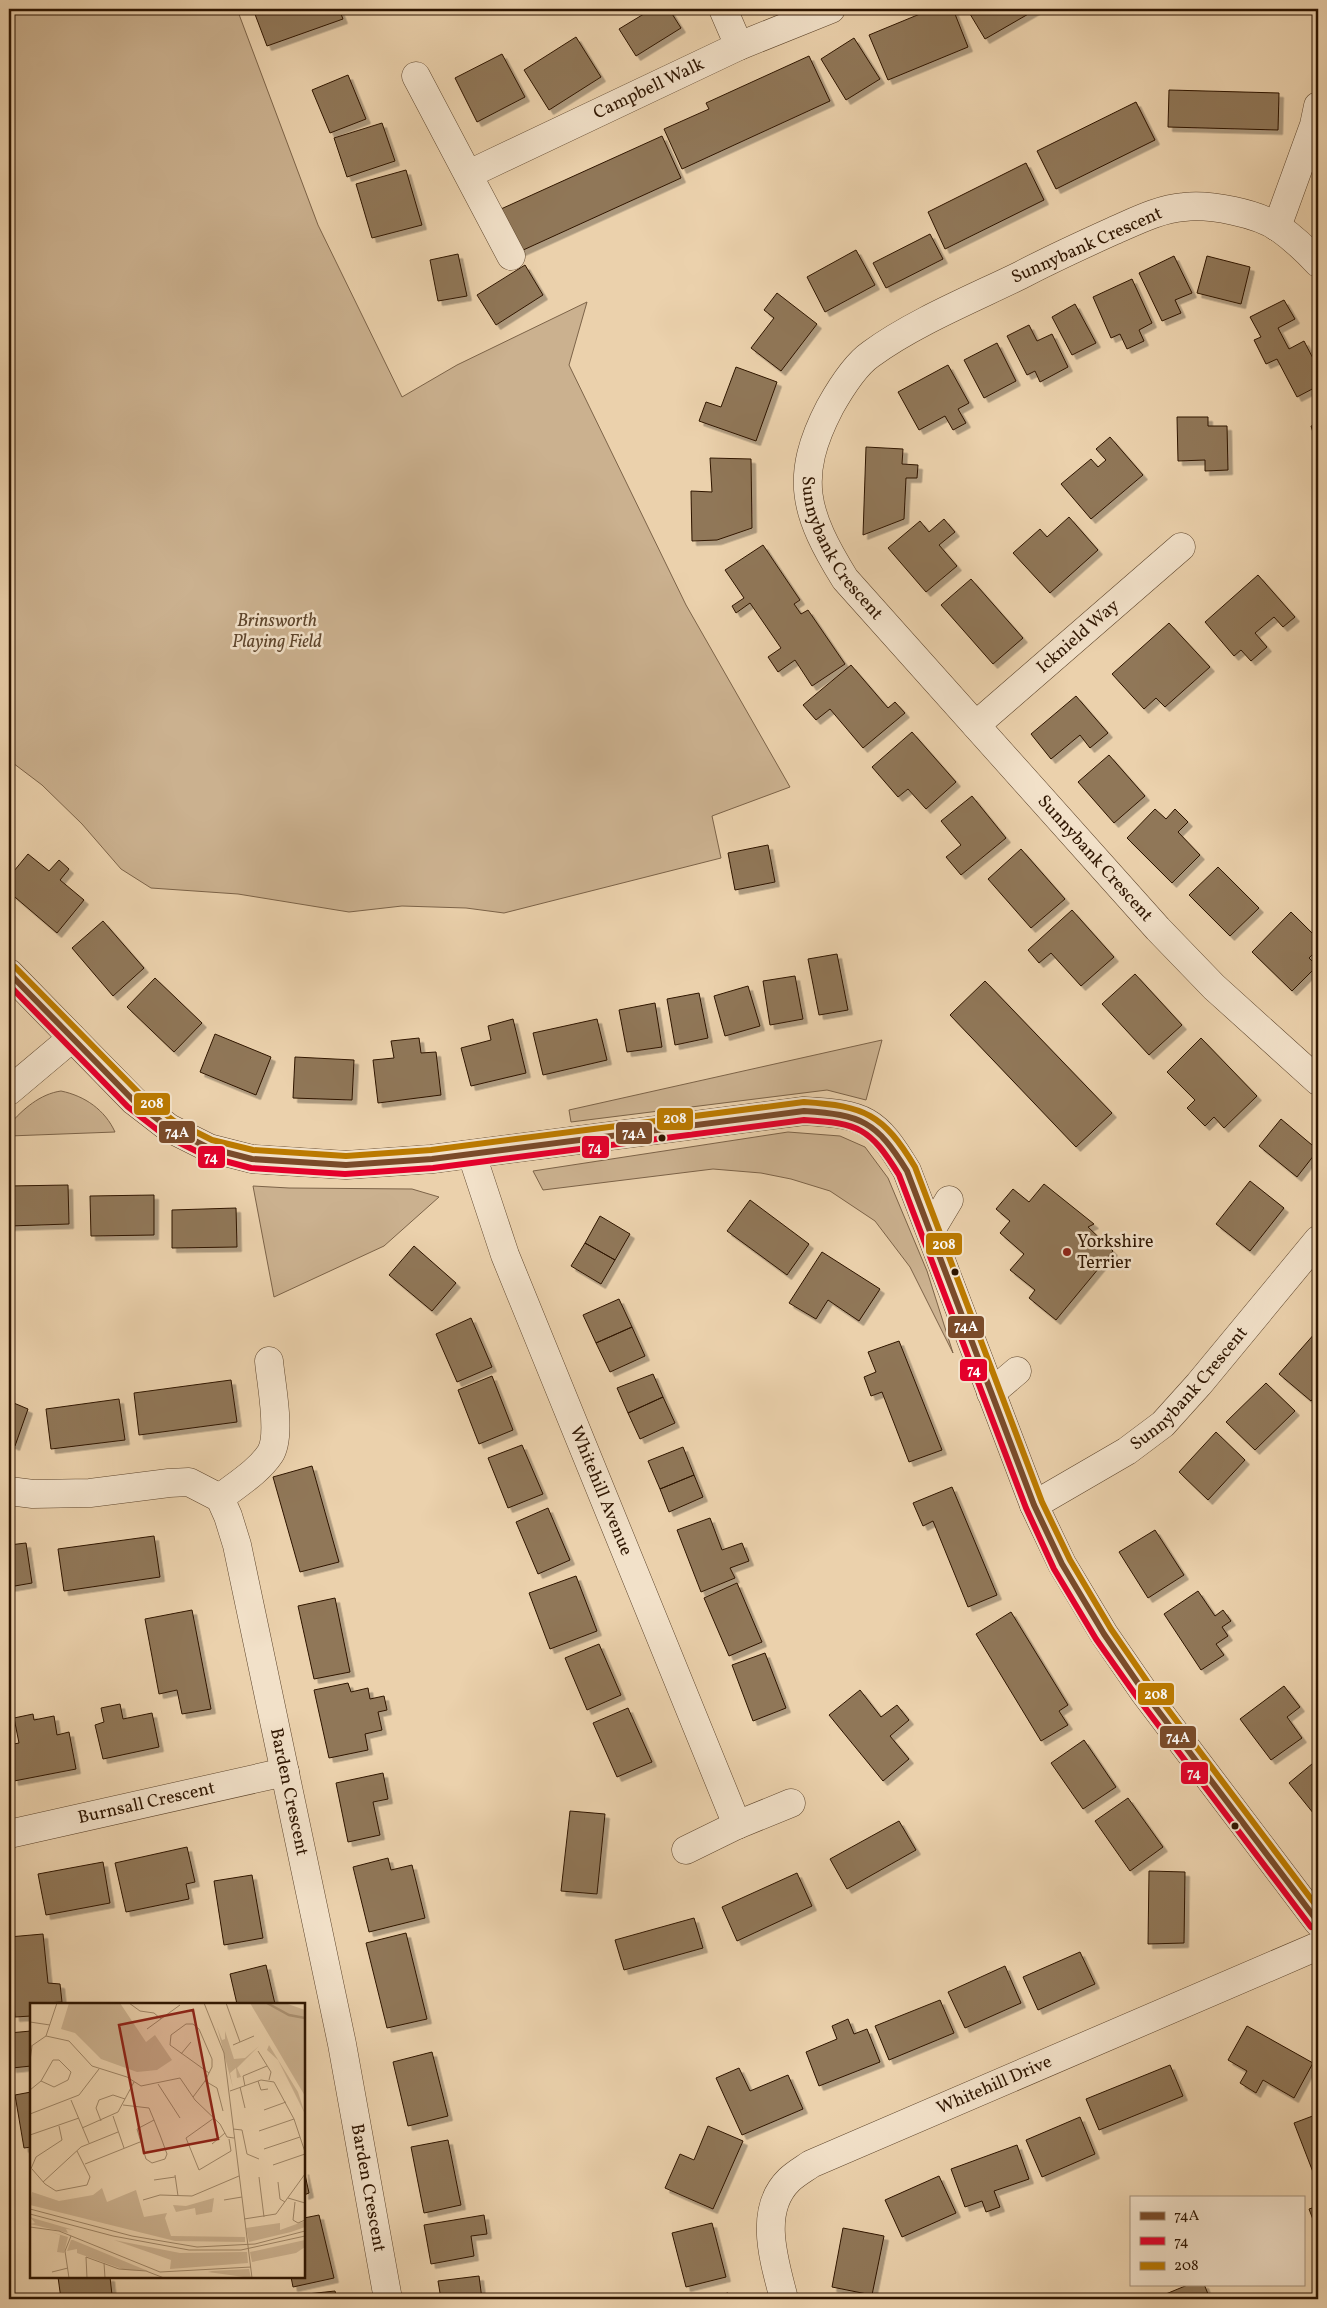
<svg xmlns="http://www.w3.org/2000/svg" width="1327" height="2308" font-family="Vollkorn,serif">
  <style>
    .green { fill: #cbb18f; stroke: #7c6348 }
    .building { fill: #907759; stroke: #2e1500; filter: url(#shadow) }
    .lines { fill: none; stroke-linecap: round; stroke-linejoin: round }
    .minor-casing { stroke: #5d442b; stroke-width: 29 }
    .minor { stroke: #f2e1c9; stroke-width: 28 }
    .bus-1-casing { stroke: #f2e1c9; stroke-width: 10 }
    .bus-2-casing { stroke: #f2e1c9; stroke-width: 10 }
    .bus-3-casing { stroke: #f2e1c9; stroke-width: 10 }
    .bus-1 { stroke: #7a4b2a; stroke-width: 6 }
    .bus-2 { stroke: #e4002b; stroke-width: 6 }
    .bus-3 { stroke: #bb7a00; stroke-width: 6 }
    .bus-dot { fill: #2e1500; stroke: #f2e1c9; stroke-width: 2 }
    .poi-dot { fill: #8f2418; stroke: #f2e1c9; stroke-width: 2 }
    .labels { text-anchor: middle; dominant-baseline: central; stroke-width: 5; stroke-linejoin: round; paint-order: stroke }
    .street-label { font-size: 18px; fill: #2e1500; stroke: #f2e1c9 }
    .park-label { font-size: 18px; font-style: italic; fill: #5d442b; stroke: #f2e1c9 }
    .poi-label { font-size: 18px; fill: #2e1500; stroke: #f2e1c9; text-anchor: start }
    .inset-river { fill: none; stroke: #ab9172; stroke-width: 2.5 }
    .inset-road { fill: none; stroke: #9f8667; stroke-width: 1 }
    .view { fill: #8f2418; fill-opacity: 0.15; stroke: #8f2418; stroke-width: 2.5 }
    .inset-edge { fill: none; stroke: #2e1500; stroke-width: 2.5 }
    .line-badge { stroke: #f2e1c9; stroke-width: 2 }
    .badge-label { font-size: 14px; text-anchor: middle; font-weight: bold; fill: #fff }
  </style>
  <defs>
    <filter id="shadow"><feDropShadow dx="4.5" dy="4.5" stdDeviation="0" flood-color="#0004"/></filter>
  </defs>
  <rect width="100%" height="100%" fill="#ebd1ac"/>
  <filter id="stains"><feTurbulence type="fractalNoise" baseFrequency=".004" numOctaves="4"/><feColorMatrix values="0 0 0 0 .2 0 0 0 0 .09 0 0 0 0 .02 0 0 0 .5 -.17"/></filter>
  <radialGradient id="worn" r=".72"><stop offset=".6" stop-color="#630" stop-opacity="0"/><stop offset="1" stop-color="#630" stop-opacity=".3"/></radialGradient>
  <path class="green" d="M9 9H237L318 225 402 397 457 365 587 302 569 365 686 605 790 787 712 816 721 858 504 913 466 908 402 906 349 912 238 894 151 888 121 869 82 824 42 785 9 760Z
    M882 1040 866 1100 827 1090 571 1122 569 1110Z
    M61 1091C85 1096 105 1110 115 1132L9 1136V1125C23 1109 40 1094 61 1091Z
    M788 1132 840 1136 865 1147 888 1178 927 1271 953 1353 910 1267 875 1221 830 1191 791 1179 761 1173 713 1169 543 1190 533 1171Z
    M253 1186 289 1188 412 1189 439 1197 384 1246 274 1297Z"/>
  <path class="building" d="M253 9H339L343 19 267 46Z
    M652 9H669L681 28 636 56 619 29Z
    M932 9H953L968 47 888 80 869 35Z
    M967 9H1037L985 39Z
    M576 37 601 77 549 110 524 70Z
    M854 38 880 79 846 100 821 59Z
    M502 54 525 97 477 122 455 78Z
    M809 56 830 101 682 169 664 129 709 109 706 103Z
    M348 75 366 119 330 133 312 90Z
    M1169 90 1279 93 1278 130 1168 127Z
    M1136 102 1155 140 1056 189 1037 151Z
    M382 123 395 161 347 177 334 138Z
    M662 136 681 178 521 251 501 209Z
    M1026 163 1044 200 945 249 928 212Z
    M406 170 422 225 372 238 356 184Z
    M930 234 943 259 886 288 873 263Z
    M856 250 875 285 825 312 807 277Z
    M458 254 467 296 438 301 430 260Z
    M1174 256 1192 293 1175 300 1181 313 1162 321 1139 273Z
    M1207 256 1250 267 1241 304 1197 293Z
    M525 265 543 295 496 325 477 295Z
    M1132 279 1152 323 1139 330 1144 341 1127 349 1120 334 1111 338 1093 297Z
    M777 293 817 324 781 371 751 348 774 318 764 310Z
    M1284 300 1295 319 1278 328 1289 349 1304 341 1318 368V386L1297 397 1277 359 1266 364 1254 340 1261 337 1250 317Z
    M1075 304 1096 343 1072 355 1052 317Z
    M1029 325 1037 341 1052 334 1068 367 1040 382 1035 371 1027 375 1007 336Z
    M997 343 1016 381 984 398 964 360Z
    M948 365 969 403 958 409 966 423 953 430 945 416 919 430 898 392Z
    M736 367 777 382 756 441 699 421 706 402 721 407Z
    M1177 417H1208V426H1227L1228 470 1205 471V460L1178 461Z
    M1318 424V449L1311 426Z
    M1110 437 1143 475 1091 519 1061 484 1091 459 1098 467 1106 460 1096 449Z
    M866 447 903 449 902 464 918 465 917 478H906L904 519 863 535Z
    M710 458 751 459 752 528 717 540 692 541 691 491 712 492Z
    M1069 517 1098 550 1050 593 1013 553 1040 529 1047 537Z
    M944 519 955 532 939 545 957 566 926 592 888 548 920 521 929 532Z
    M763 545 800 600 794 604 801 614 808 610 845 664 812 686 795 660 778 672 768 657 781 648 750 603 736 613 732 606 744 598 725 570Z
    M1258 575 1295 617 1283 627 1274 617 1255 633 1267 647 1251 661 1241 650 1234 656 1205 622Z
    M971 579 1023 638 993 664 941 605Z
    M1169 623 1210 667 1165 707 1156 698 1144 709 1112 674Z
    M851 665 888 708 895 702 905 713 863 748 830 709 816 720 803 705Z
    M1076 696 1108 733 1090 748 1080 735 1051 759 1031 734Z
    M912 732 956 782 926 809 908 789 898 797 872 767Z
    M1109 755 1145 796 1114 823 1078 782Z
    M972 796 1006 838 961 875 946 857 961 845 941 821Z
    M1155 809 1166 819 1175 809 1188 822 1178 832 1200 855 1172 883 1127 838Z
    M768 845 775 882 735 890 728 853Z
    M1021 849 1065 899 1031 928 988 879Z
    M28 854 49 871 59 860 69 869 60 880 84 900 57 933 9 892V877Z
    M1218 867 1259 908 1230 936 1189 895Z
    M1072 910 1114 957 1081 986 1051 953 1039 963 1028 950Z
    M1291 912 1318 939V949L1309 958 1317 966 1292 991 1252 952Z
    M103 921 144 968 113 996 72 948Z
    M837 954 848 1010 819 1015 808 959Z
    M1135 974 1182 1025 1149 1055 1102 1004Z
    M795 976 803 1019 770 1025 763 981Z
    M155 978 202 1023 174 1052 127 1007Z
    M985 981 1112 1113 1076 1147 950 1015Z
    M748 986 760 1026 725 1036 714 996Z
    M699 993 708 1038 675 1045 667 999Z
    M655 1003 662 1047 627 1052 619 1010Z
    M513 1019 526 1073 471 1086 461 1048 491 1040 488 1026Z
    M597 1019 607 1060 543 1075 533 1033Z
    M215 1034 271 1057 256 1095 200 1072Z
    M419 1038 421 1053 436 1052 441 1095 378 1103 373 1060 394 1058 391 1041Z
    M1201 1038 1257 1096 1224 1128 1214 1117 1205 1126 1187 1108 1195 1100 1167 1072Z
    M295 1057 354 1060 352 1100 293 1098Z
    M1281 1119 1318 1150 1297 1177 1259 1146Z
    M1250 1181 1284 1208 1250 1251 1216 1224Z
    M1044 1184 1094 1224 1088 1227 1113 1251 1056 1320 1029 1298 1035 1290 1010 1270 1024 1254 1000 1233 1010 1221 996 1209 1013 1189 1029 1202Z
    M68 1185 69 1224 9 1226V1186Z
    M154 1195V1235L91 1236 90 1196Z
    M750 1200 809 1244 787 1275 727 1231Z
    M236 1208 237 1247 172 1248V1210Z
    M600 1216 630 1234 615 1260 585 1243Z
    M585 1243 615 1260 601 1284 571 1266Z
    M414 1246 456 1283 432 1311 389 1275Z
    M822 1252 880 1289 859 1321 828 1300 816 1319 789 1303Z
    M619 1299 632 1327 596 1343 583 1315Z
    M471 1318 492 1367 457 1382 436 1334Z
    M632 1327 645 1356 610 1372 596 1343Z
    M1316 1332 1318 1334V1393L1311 1401 1279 1374Z
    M899 1341 942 1450 909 1462 882 1392 871 1396 864 1377 876 1372 868 1352Z
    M653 1374 663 1397 628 1413 617 1388Z
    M492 1376 513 1430 479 1444 458 1390Z
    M231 1380 237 1422 139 1435 134 1393Z
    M1266 1383 1295 1411 1255 1450 1226 1422Z
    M663 1397 675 1423 640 1439 628 1413Z
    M119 1399 125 1440 51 1449 46 1409Z
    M9 1401 28 1409 15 1446 9 1443Z
    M1216 1432 1245 1460 1208 1500 1179 1472Z
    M522 1445 543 1494 508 1508 488 1458Z
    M683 1447 694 1475 660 1489 648 1461Z
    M312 1466 339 1562 300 1572 273 1477Z
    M694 1475 703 1497 669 1512 660 1489Z
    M952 1487 997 1595 968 1607 933 1521 923 1526 913 1503Z
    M548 1508 570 1560 538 1574 516 1522Z
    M710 1518 722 1550 742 1543 749 1561 730 1568 735 1578 701 1592 677 1530Z
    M1155 1530 1184 1575 1148 1598 1119 1552Z
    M154 1536 160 1577 64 1591 58 1549Z
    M26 1543 32 1583 9 1587V1545Z
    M576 1576 597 1631 550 1649 529 1593Z
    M737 1583 762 1642 729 1656 704 1598Z
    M1198 1591 1215 1616 1223 1610 1231 1621 1222 1627 1228 1636 1216 1644 1224 1655 1201 1670 1164 1614Z
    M335 1598 350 1672 314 1679 298 1606Z
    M192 1610 211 1709 182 1714 177 1690 159 1694 145 1619Z
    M1011 1612 1068 1705 1059 1711 1068 1725 1041 1741 976 1634Z
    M599 1644 621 1695 587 1710 565 1658Z
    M765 1653 786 1708 753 1721 732 1665Z
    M348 1683 351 1692 368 1688 370 1699 384 1696 387 1710 378 1712 382 1730 365 1734 368 1750 329 1758 314 1690Z
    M1284 1686 1300 1707 1287 1717 1302 1738 1271 1760 1240 1719Z
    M860 1690 881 1717 897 1705 909 1720 890 1736 909 1759 883 1781 829 1715Z
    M120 1704 123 1719 152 1713 159 1747 103 1759 95 1725 104 1722 101 1708Z
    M628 1708 652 1762 617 1777 593 1723Z
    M33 1714 34 1720 54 1716 57 1735 69 1732 76 1769 14 1781 9 1745 19 1743 14 1718Z
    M1084 1740 1116 1787 1083 1809 1051 1763Z
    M1318 1759V1819L1289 1783Z
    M383 1773 388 1799 373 1802 380 1835 348 1842 336 1783Z
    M1128 1798 1163 1847 1130 1871 1095 1821Z
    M570 1811 605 1814 597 1894 561 1891Z
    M899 1821 916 1850 847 1889 830 1859Z
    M187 1847 195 1882 186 1884 189 1899 126 1912 115 1863Z
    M388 1858 391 1870 412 1865 425 1918 369 1932 353 1867Z
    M103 1862 110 1903 46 1915 38 1874Z
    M1149 1871 1185 1872 1184 1943 1148 1944Z
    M797 1873 812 1906 737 1941 722 1907Z
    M252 1875 263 1938 224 1945 214 1881Z
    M694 1918 703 1948 624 1970 615 1940Z
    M406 1933 427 2019 387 2028 366 1943Z
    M43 1934 48 1983 60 1984 62 2002 31 2004V2016L15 2017 9 1937Z
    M1080 1952 1095 1984 1038 2010 1023 1977Z
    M266 1965 275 2004H237L230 1974Z
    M1005 1966 1021 2003 965 2028 948 1992Z
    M940 2000 954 2033 889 2060 875 2026Z
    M848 2019 854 2034 867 2029 880 2062 819 2086 806 2052 837 2039 832 2026Z
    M1247 2026 1313 2063 1294 2098 1263 2080 1256 2093 1240 2083 1247 2071 1228 2060Z
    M31 2031V2066L12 2068 9 2033Z
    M432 2052 448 2116 408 2126 393 2062Z
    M1170 2065 1183 2096 1099 2130 1086 2099Z
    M739 2068 750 2091 788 2075 803 2109 742 2135 716 2078Z
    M31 2092V2147L24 2148 15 2095Z
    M1318 2114V2185L1294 2123Z
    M1080 2117 1095 2154 1042 2177 1026 2140Z
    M708 2126 743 2141 713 2209 665 2188 680 2154 694 2160Z
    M448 2140 461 2205 424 2213 411 2147Z
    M1017 2145 1029 2179 994 2191 1000 2207 986 2212 982 2201 965 2207 951 2169Z
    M304 2170 309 2193 304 2195Z
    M939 2176 956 2213 902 2237 885 2200Z
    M1318 2206V2233L1309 2209Z
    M319 2215 334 2278 293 2287 291 2277H304V2218Z
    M484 2215 487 2234 471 2236 474 2256 431 2264 424 2225Z
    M712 2223 726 2277 686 2287 672 2233Z
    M843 2228 884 2236 872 2295 832 2287Z
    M479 2276 482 2299H441L438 2281Z
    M58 2277H110L112 2295 61 2299Z
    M1190 2284H1204L1210 2299H1162L1161 2296Z
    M335 2291 337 2299H308L307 2294Z
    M728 2293 730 2299H703Z"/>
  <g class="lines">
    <g class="minor-casing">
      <g id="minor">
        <path d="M723 9 739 46"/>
        <path d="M416 76 511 256"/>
        <path id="s1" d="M469 174 739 46 831 9"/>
        <path d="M1277 227 1314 125 1318 106"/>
        <path id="s2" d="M1318 263C1306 250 1293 238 1279 228 1257 213 1210 204 1184 207 1159 209 1136 221 1113 231 1082 245 1051 259 1021 275 974 298 913 323 871 354 855 365 839 391 830 407 793 478 805 514 845 579L1158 929 1214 987 1318 1081"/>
        <path id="s3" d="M976 725 1181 547"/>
        <path d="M9 973 134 1101 169 1128 209 1148 252 1159 346 1165 432 1159 804 1111C865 1114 876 1119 907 1171L1034 1505 1062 1564 1104 1634 1144 1692 1318 1922"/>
        <path d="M9 1091 72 1038"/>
        <path id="s4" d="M472 1155 505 1255 737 1825"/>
        <path d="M931 1230 949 1200"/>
        <path d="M991 1393 1017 1371"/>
        <path id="s5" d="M9 1491 33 1494 90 1493 169 1483 189 1482 220 1498 228 1516 237 1545 342 2044 388 2299"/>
        <path d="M220 1498C236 1485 258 1472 270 1454 282 1436 271 1384 269 1361"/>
        <path id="s6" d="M1034 1505 1127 1451 1163 1424 1199 1384 1318 1240"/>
        <path id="s7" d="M9 1834 285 1772"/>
        <path d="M686 1850 737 1825 791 1803"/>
        <path id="s8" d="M784 2299C775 2263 757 2211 789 2180 795 2174 804 2169 811 2164L1318 1946"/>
      </g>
    </g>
    <use href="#minor" class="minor"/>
    <g class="bus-1-casing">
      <path id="bus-1" d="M9 973 134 1101 169 1128 209 1148 252 1159 346 1165 432 1159 804 1111C862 1115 876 1121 907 1171L1034 1505 1062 1564 1104 1634 1144 1692 1318 1922"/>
    </g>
    <g class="bus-2-casing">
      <path id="bus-2" d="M9 985 128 1107 164 1135 206 1156 251 1168 345 1174 433 1168 804 1120C859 1123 870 1128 899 1175L1026 1508 1054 1569 1096 1639 1137 1697 1311 1927"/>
    </g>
    <g class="bus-3-casing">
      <path id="bus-3" d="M15 967 140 1094 174 1121 212 1140 253 1150 346 1156 431 1150 804 1102C865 1106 883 1114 915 1167L1042 1502 1070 1560 1111 1629 1151 1687 1318 1908"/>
    </g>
    <use href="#bus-1" class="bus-1"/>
    <use href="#bus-2" class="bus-2"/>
    <use href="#bus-3" class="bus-3"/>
  </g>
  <g class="bus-dot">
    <circle cx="662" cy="1138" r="4.5"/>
    <circle cx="955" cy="1272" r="4.5"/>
    <circle cx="1235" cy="1826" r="4.5"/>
  </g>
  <circle class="poi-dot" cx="1067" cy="1252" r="5"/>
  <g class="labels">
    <g class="street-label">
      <text stroke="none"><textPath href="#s1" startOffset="199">Campbell Walk</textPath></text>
      <text transform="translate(1087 246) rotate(-24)">Sunnybank Crescent</text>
      <text stroke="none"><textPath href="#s2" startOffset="720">Sunnybank Crescent</textPath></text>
      <text stroke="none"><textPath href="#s3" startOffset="135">Icknield Way</textPath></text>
      <text stroke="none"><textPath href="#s2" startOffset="1125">Sunnybank Crescent</textPath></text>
      <text stroke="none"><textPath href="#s6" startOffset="196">Sunnybank Crescent</textPath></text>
      <text stroke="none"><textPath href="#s4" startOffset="360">Whitehill Avenue</textPath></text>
      <text stroke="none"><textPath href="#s5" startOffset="518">Barden Crescent</textPath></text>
      <text stroke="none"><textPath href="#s7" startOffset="141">Burnsall Crescent</textPath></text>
      <text stroke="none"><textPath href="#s8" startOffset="352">Whitehill Drive</textPath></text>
      <text stroke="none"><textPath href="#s5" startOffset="922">Barden Crescent</textPath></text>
    </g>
    <g class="park-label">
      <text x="277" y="621">Brinsworth<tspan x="277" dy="21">Playing Field</tspan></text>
    </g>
    <g class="poi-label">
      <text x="1077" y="1242">Yorkshire<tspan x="1077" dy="21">Terrier</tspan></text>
    </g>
  </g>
  <g transform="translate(30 2003)">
    <rect width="275" height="275" fill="#ebd1ac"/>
    <path d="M39 0H90L116 39 125 32 142 57 127 67 107 69 71 56 45 30 31 26ZM220 0H255L275 7V93ZM187 24 192 37 195 36V28L204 56 215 55 229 43 207 65 211 74 207 75 206 65 200 70 203 85ZM239 42 268 89 275 111 248 57 237 47ZM72 185 77 199 106 187 114 214 137 210 135 215 141 233 215 234V239L145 238 0 202 2 189 29 198 63 192ZM184 195 182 209 166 212 165 205 146 209 143 202 156 203ZM0 214 6 216 44 227 36 226 38 230 0 221 5 220ZM275 218V224L261 229 219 239 216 225 250 220V227ZM21 229 38 234 34 250 27 249 30 232ZM41 237H43L118 268 95 267 47 250V246L37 248ZM84 237 150 250 217 249 218 260 140 266 141 257ZM275 237V244L266 250 222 259 220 249ZM219 266 221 275 178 269 182 268Z" fill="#cbb18f"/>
    <path class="inset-river" d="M237 0 259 12 275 15"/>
    <path class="inset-road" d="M99 0 110 8 124 10 131 16M174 0 194 50 222 275M196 0 210 39M0 19 20 22M117 26 150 2M16 33 39 38 62 63 97 74 111 83 150 75 165 97 190 121 197 134 204 135M203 42 224 33M0 44 16 33 27 0M228 48 241 69 239 77M151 51 161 39M0 58 2 43M175 78 187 85 193 108M228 78 231 87 238 86M128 81 150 115M215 83 213 73 237 63M210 84 215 105M0 87 11 78 23 57H29L41 69 38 77 24 84 11 78M200 88 231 77 244 79 264 116 275 149M163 94 175 78 182 64V56L169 26 163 21H156L141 32 140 42 179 70M41 97 59 140M93 102 119 105 124 117 130 132 137 151 135 156 122 160 116 156 107 126 124 117M234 107 256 99M0 111 49 92 69 66M83 113 94 145M184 115 156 135 169 167 201 148 199 136M71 118 66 105 69 97 83 92 95 96M52 125 88 109 104 79M203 126 212 127 217 151 229 156M229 128 264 116M0 132 49 115M182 141 195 130M234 146 270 134M55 161 110 139M243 162 275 151M2 166 15 181 26 188 57 182 60 174 47 148M0 168 6 154 32 137 29 123M145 172 148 193M229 174 234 214M124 177 145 174M13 179 51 144 88 129M248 179 250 196 255 199M258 195 275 200M113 197 130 192 162 193 209 173M194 197 212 194M265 199 263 217 268 220 275 217M0 206 102 233 167 244 225 241 275 228M0 211 83 233 159 247H211L275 233M214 216 246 211 275 171M0 224 29 228 130 269 221 264M74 260 75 275M22 269 38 265M39 275 35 248 41 233M57 275 56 254 89 266 116 268 134 275"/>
    <path class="view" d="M163 7 188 136 114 150 89 22Z"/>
    <rect width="275" height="275" class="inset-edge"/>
  </g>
  <g class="line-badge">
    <rect x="133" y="1092" width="38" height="24" rx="5" fill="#bb7a00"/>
    <rect x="656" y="1107" width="38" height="24" rx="5" fill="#bb7a00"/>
    <rect x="158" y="1120" width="38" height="24" rx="5" fill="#7a4b2a"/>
    <rect x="615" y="1121" width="38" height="24" rx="5" fill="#7a4b2a"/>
    <rect x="581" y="1135" width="29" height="24" rx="5" fill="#e4002b"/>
    <rect x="197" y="1145" width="29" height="24" rx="5" fill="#e4002b"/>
    <rect x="925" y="1232" width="38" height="24" rx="5" fill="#bb7a00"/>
    <rect x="947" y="1315" width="38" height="24" rx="5" fill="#7a4b2a"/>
    <rect x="959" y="1358" width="29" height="24" rx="5" fill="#e4002b"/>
    <rect x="1137" y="1682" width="38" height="24" rx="5" fill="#bb7a00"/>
    <rect x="1159" y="1725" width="38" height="24" rx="5" fill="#7a4b2a"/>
    <rect x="1180" y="1761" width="29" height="24" rx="5" fill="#e4002b"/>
  </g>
  <g class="badge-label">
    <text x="152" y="1108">208</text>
    <text x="675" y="1123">208</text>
    <text x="177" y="1137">74A</text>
    <text x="634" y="1138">74A</text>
    <text x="595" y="1152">74</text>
    <text x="211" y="1162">74</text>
    <text x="944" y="1249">208</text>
    <text x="966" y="1331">74A</text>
    <text x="974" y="1375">74</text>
    <text x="1156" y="1699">208</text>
    <text x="1178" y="1742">74A</text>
    <text x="1194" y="1778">74</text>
  </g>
  <rect width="1327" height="2308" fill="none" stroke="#ebd1ac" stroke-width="30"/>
  <rect x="10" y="10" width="1307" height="2288" fill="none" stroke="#2e1500" stroke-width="2.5"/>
  <rect x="15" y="15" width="1297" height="2278" fill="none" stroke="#2e1500"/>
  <rect x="1130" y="2196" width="175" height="90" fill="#f2e1c9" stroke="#a48f79"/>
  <rect x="1140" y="2212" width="25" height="8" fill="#7a4b2a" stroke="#a48f79"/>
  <text x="1174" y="2220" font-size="15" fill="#2e1500">74A</text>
  <rect x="1140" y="2237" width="25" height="8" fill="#e4002b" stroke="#a48f79"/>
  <text x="1174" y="2246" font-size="15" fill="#2e1500">74</text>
  <rect x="1140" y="2262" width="25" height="8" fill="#bb7a00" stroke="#a48f79"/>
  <text x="1174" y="2270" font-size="15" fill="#2e1500">208</text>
  <rect width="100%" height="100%" filter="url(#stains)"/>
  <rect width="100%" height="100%" fill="url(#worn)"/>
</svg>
